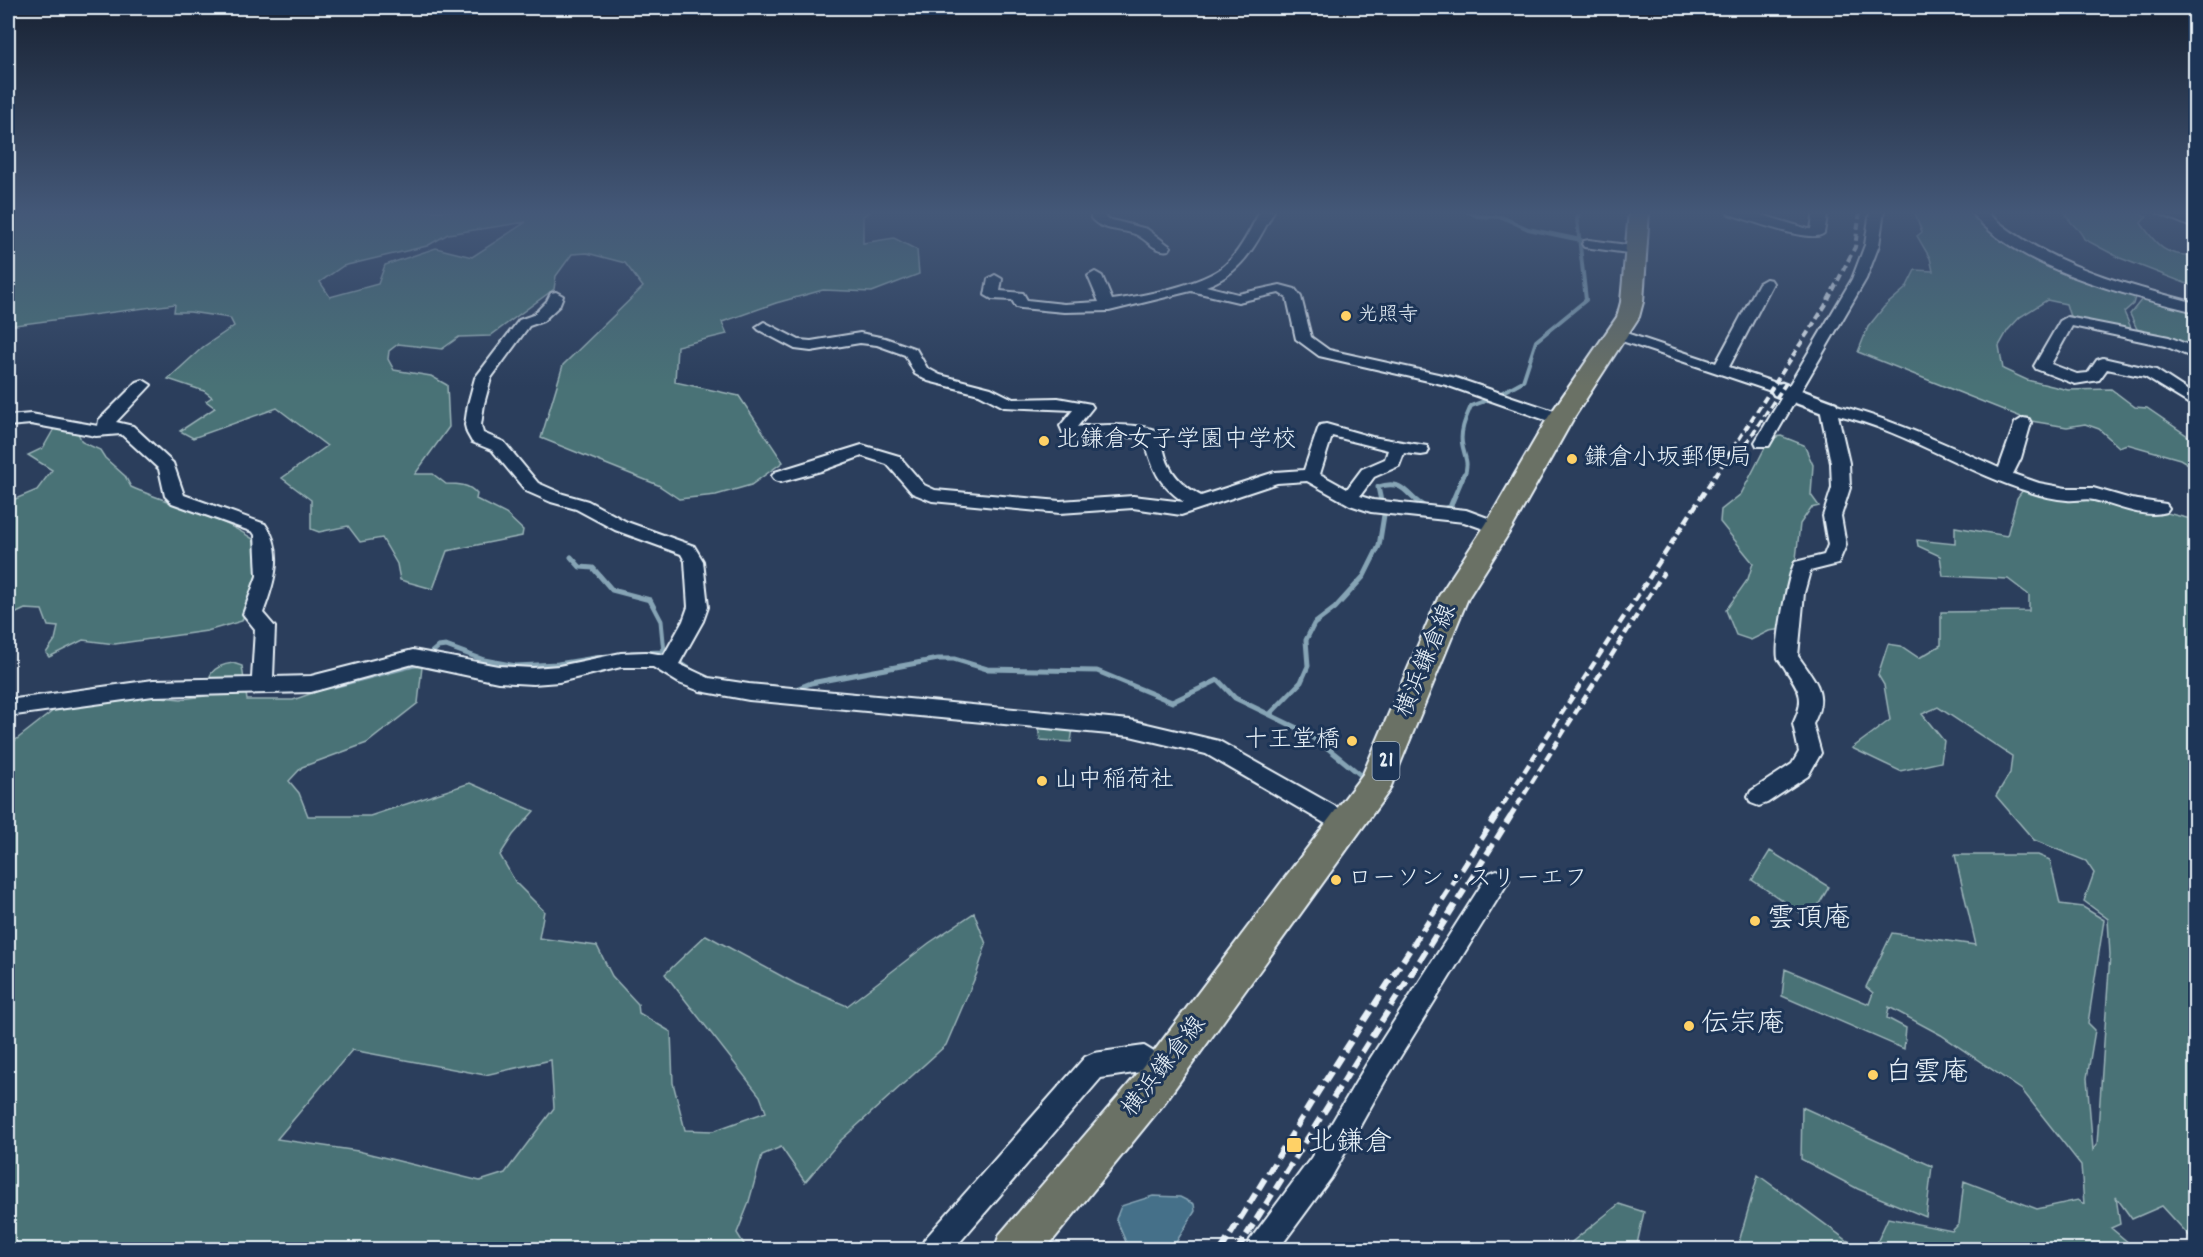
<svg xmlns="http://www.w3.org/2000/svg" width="2203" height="1257" font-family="Dekko,'Klee One',sans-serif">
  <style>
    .green { fill: #4a7276; stroke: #99b2b7; stroke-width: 1.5; fill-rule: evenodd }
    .water { fill: #447089; stroke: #86a4b5; stroke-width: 1.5 }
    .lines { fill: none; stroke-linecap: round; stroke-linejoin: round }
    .stream-far1 { stroke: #86a4b5; stroke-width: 4 }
    .stream { stroke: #86a4b5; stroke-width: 5 }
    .street-casing { stroke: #e8f1f8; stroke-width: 4 }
    .secondary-casing { stroke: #e8f1f8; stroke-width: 5 }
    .primary-casing { stroke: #e8f1f8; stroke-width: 4 }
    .street { fill: #1d3557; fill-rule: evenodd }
    .secondary { fill: #1d3557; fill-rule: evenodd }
    .primary { fill: #6b7165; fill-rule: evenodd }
    .rail-far2 { stroke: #e8f1f8; stroke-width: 4; stroke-dasharray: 7 4; stroke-linecap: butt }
    .rail-far1 { stroke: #e8f1f8; stroke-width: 4.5; stroke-dasharray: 9 4.5; stroke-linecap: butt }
    .rail { stroke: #e8f1f8; stroke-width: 6; stroke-dasharray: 12 6; stroke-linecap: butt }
    .poi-dot { fill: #ffd166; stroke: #1d3557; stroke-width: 2 }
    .labels { text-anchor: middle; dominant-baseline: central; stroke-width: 6; stroke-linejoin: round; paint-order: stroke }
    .far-poi-label { font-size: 20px; fill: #e8f1f8; stroke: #1d3557; text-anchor: start }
    .shield { fill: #1d3557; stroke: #abb9c8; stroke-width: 1.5 }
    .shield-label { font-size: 22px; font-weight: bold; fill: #e8f1f8 }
    .poi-label { font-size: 24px; fill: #e8f1f8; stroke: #1d3557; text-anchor: start }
    .street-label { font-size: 24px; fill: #e8f1f8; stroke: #1d3557 }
    .near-poi-label { font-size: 28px; fill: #e8f1f8; stroke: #1d3557; text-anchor: start }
  </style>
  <rect width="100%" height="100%" fill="#2b3e5c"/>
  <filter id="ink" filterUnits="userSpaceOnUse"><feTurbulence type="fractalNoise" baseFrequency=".0167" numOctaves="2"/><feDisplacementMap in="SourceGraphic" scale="12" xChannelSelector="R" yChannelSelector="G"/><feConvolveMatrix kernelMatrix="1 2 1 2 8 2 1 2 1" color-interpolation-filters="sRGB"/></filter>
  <g filter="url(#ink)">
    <path class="green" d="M8 211H690L692 213 871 211 863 216V243L894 238 917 250 919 274 872 292 823 290 776 303 722 322 727 334 677 346 675 382 739 396 783 462 751 485 716 495 679 499 658 485 541 438 563 365 643 287 625 263 587 253 572 254 556 276 554 289 490 336 459 337 442 349 398 344 389 351 388 359 394 370 431 376 447 385 449 427 415 474H433L446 484C458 484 469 484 477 494L476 499 506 514 523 530 522 536 447 551 433 589 400 580 397 564 382 538 360 542 348 526 319 532 311 529V500L282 478 327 446 277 408 193 438 180 431 215 408 206 401 212 397 204 391 168 379 203 347 234 326 230 318 190 312H174L175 304 8 326ZM526 222 472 257 436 248 385 265 378 284 330 297 320 282 343 266 427 246 448 234Z
      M1914 211H1974L1980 218 2107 286 2113 291 2135 297 2133 304 2124 312 2131 328 2127 330 2070 317 2066 304 2047 300 2020 317 2008 330 1999 346 2003 369 2027 380 2068 390 2111 389 2135 407 2147 408 2195 441V468L2180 459 2127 444 2119 447 2099 429 2085 424 2067 427 2031 421 1858 352 1868 327 1884 307 1906 288 1915 270 1933 271 1930 258 1917 236 1922 232Z
      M2065 211H2132L2147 216 2141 223C2157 246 2166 257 2195 255V287L2120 258 2084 239C2079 226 2069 226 2065 211Z
      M2153 298 2195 311V349L2137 329 2130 314 2142 299Z
      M55 427 78 433 82 442 100 450 105 458 125 476 131 487C172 505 215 514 253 539L260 565 242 621 207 631 115 644 83 640 49 657 46 653 55 640 58 627 48 626 42 610 25 609 8 617V502L37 490 52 470 28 455 43 448Z
      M1781 436 1804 445 1813 465 1811 495 1819 506 1811 508 1800 524 1788 628 1769 631 1751 640 1736 635 1726 610 1748 579 1753 563 1720 522 1721 510 1741 494 1770 438Z
      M2025 487 2054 490 2082 488 2133 511 2154 515 2167 513 2195 520V1242L2162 1206 2132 1219 2116 1197 2120 1224 2111 1228 2136 1249H1874L1888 1218 1952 1231 1959 1224 1964 1181 2037 1209 2078 1200 2084 1204 2081 1165 2022 1090 1941 1035 1889 1007 1887 1018 1906 1028 1904 1049 1782 996 1785 969 1869 1004 1873 993 1866 987 1892 933 1976 945 1955 855H2038L2050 860 2060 904 2083 907 2104 920 2088 1023 2095 1030 2087 1078 2093 1150 2097 1144 2110 955 2108 919 2084 901 2094 873 2086 861 2034 840 1996 796 2010 773 2012 756 1938 707 1922 714 1944 741 1941 762 1900 771 1852 748 1890 720 1884 685 1878 675 1888 644 1901 646 1919 658 1941 645V612L2029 611V595L2008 579 1943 576 1940 556 1918 546 1917 540 1955 544V527L2007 536 2017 498Z
      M233 663 242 666 247 700H293L392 665 422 667 418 703 367 743 302 767 289 781 299 793 308 816H370L470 783 534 811 513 835 500 855 516 883 544 911 539 938 597 946 612 976 638 1004 639 1013 671 1032 673 1083 685 1130 713 1131 766 1112 760 1096 665 974 706 935 796 984 847 1006 929 943 974 913 986 944 977 973 946 1045 840 1141 805 1182 781 1147 762 1155 748 1205 737 1233 747 1249 8 1250V746L58 707 140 695 181 699 205 696C208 676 210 666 233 663ZM352 1050 485 1075 551 1060 554 1108 505 1173 480 1181 358 1151 277 1139Z
      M1038 726 1073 728 1071 742 1040 740Z
      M1770 851 1829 887 1810 919 1752 880Z
      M1802 1107 1932 1166 1926 1217 1858 1189 1801 1159Z
      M1758 1175 1848 1241 1869 1249H1737Z
      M1619 1204 1644 1212 1636 1249H1563Z"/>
    <path class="water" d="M1153 1196 1180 1197 1194 1204 1195 1211 1172 1249H1129L1116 1219 1121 1206Z"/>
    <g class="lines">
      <path class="stream-far1" d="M1467 211 1477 216 1502 217 1528 229 1581 240
        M1464 476C1470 462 1464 457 1462 443 1460 430 1466 418 1471 406L1490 399 1523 381 1536 341 1586 300 1577 219 1580 211"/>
      <path class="stream" d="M1443 509 1450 507 1464 474
        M571 557 580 567 593 568 612 590 650 600 661 621 664 652
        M631 653 664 652 694 672
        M333 686 418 664 438 647 446 646 484 660 516 666 558 664 607 656
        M791 691 811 683 938 659H954L987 669 1097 671 1172 702 1218 680 1235 698 1297 728 1325 746 1362 776
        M1270 714 1301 682 1308 666 1306 640 1314 624 1335 608 1364 576 1379 546 1384 515 1378 487C1407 477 1407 501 1428 508"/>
      <g class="street-casing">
        <path id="street" d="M1091 211H1105V217L1108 219 1147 229 1171 247 1169 250C1155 253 1147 239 1135 234 1121 229 1101 231 1091 218Z
          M1260 211H1274C1257 243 1242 274 1206 286L1238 294 1280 285 1295 289 1301 297 1311 337 1329 350 1456 378 1566 415 1568 419 1566 423H1554L1446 385 1319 356 1296 339 1287 298 1279 293 1238 302 1191 291 1109 311 1064 312 1021 308 1016 307 1012 300 992 299 985 295 988 279 995 275 1002 279 1000 291 1023 293 1027 300 1064 304 1099 302 1088 276 1095 272 1102 276 1112 300C1141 296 1202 285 1224 266 1240 252 1250 230 1260 211Z
          M1727 211H1749L1808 229H1811L1814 211H1828L1824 233C1812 245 1747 219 1729 214Z
          M1870 211H1884L1879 245 1866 279 1769 446H1757L1755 442 1783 395 1613 338 1610 335 1618 330 1623 332 1716 363 1759 283 1766 279 1771 280 1773 283 1729 367 1788 387 1852 279 1865 245Z
          M1970 211H1985C2045 264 2120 283 2196 303V312C2126 295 2017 269 1970 211Z
          M2153 211H2172L2196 220V229Z
          M1589 240 1635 246 1642 250 1635 254 1584 247 1582 244 1584 241Z
          M556 292 563 296 559 306 543 321 529 326 491 378 484 404 481 425 483 433 504 442 538 483 563 494 588 501 627 522 694 546 703 561 708 607 703 621 679 664 709 678 749 684 1130 720 1219 741 1354 817 1357 824 1354 831 1346 833 1338 831 1206 754 1130 736 749 700 700 691 679 683 653 667H621L559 682 533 684 498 682 413 664 311 692 153 696 8 716V700L153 680 252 678 255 629 243 614 257 576 255 535 253 532 172 503 165 496 159 469 121 434 96 436 31 424 8 426V416L31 414 98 426 99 420 137 382 143 380 151 385 116 422 133 426 173 463 184 495 265 524C285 550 274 584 263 613L275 627 273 677 311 676 413 650 498 666 533 668 559 666 621 653 646 652 664 655 683 621 688 607 685 561 681 554 615 530 576 509 551 502 526 491 492 450 472 442 467 433 465 425 468 404 475 378 519 320 533 315 547 301 551 293Z
          M2067 317 2169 337 2196 348V359L2165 346 2072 326 2051 364 2077 374 2088 373 2097 360 2103 358 2156 370 2196 396V408L2145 377 2107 369 2099 380 2075 384 2036 369 2034 366 2060 321Z
          M764 322 799 340 811 341 860 333 885 338 916 349 927 368 940 375 991 388 1013 399 1058 398 1091 404 1093 407 1077 427C1092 425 1150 422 1159 433 1163 437 1163 446 1164 451 1169 473 1182 485 1201 496L1275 472 1304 470 1318 429 1320 425 1326 424 1372 437 1427 446 1429 450 1427 454 1421 455 1404 453 1399 466 1374 477 1360 496 1373 500 1466 510 1504 524 1507 528 1504 532 1498 534 1464 522 1371 512 1350 505 1307 481 1277 483 1181 515 1133 508 1060 513 932 501 912 493 887 464 862 456 821 471 781 482 775 480 772 476 775 472 862 445 899 456 924 485 935 490 1060 501 1133 496 1184 502C1156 483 1153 468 1144 438L1095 435 1071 438 1065 437 1060 426 1073 410 1004 407 979 394 928 381 915 374 905 355 877 345 860 343 811 351 795 349 759 330 756 327ZM1332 436 1388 450 1385 459 1362 469 1347 489 1320 474Z
          M1828 403C1888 417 1943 443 1999 468L2015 423 2023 418 2029 419 2031 423 2021 458 2013 474 2039 483 2066 488H2093L2131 499 2166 504 2169 508 2166 512C2142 519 2117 505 2094 500 2085 498 2076 501 2067 500 2055 499 2042 496 2030 492 1964 472 1906 431 1838 415L1849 463 1850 488 1841 516 1846 545 1838 564 1810 571 1804 593 1798 656C1816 682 1829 693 1813 724L1821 753 1808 776 1767 803 1759 806 1751 803 1748 797 1751 791 1792 764 1799 752 1793 724C1805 699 1801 692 1786 670 1784 666 1780 662 1778 658 1775 644 1788 575 1795 562L1824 555 1828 545 1823 516 1832 488 1831 463 1820 408Z
          M1497 870 1505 873 1509 880 1505 887 1384 1083 1331 1178 1278 1250H1246L1250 1240 1311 1158 1366 1065 1489 873Z
          M1144 1046 1172 1063 1176 1072 1172 1081 1163 1085 1141 1072 1101 1078 953 1250H920L924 1240 1085 1057 1094 1053Z"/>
      </g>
      <g class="secondary-casing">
        <path id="secondary" d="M1782 383 1836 403 1839 408 1836 413 1828 415 1774 395 1771 390 1774 385Z"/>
      </g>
      <g class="primary-casing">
        <path id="primary" d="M1629 211H1649L1643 302 1639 317 1573 419 1512 528 1468 598 1389 791 1162 1106 1045 1250H994L1000 1234 1134 1078 1363 774 1439 596 1486 524 1547 419 1617 317 1621 302Z"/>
      </g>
      <use href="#street" class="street"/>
      <use href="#secondary" class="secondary"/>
      <use href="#primary" class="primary"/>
      <path class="rail-far2" d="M1740 453 1786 383
        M1715 476 1825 306 1855 247 1860 211"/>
      <path class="rail-far1" d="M1495 817 1716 474
        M1510 817 1664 572"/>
      <path class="rail" d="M1221 1250 1311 1103 1496 816
        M1237 1250 1511 816"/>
    </g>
  </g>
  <linearGradient id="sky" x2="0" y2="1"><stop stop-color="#182233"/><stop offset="0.55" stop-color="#445878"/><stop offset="1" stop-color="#445878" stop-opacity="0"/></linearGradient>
  <rect width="2203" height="387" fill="url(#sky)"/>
  <g class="poi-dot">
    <circle cx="1346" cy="316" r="6"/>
    <circle cx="1044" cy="441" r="6"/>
    <circle cx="1572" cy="459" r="6"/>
    <circle cx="1352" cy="741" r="6"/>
    <circle cx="1042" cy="781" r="6"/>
    <circle cx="1336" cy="880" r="6"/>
    <circle cx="1755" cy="921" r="6"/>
    <circle cx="1689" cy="1026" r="6"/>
    <circle cx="1873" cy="1075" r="6"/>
    <rect x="1286" y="1137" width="16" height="16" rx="3"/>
  </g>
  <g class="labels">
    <g class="far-poi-label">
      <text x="1358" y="316">光照寺</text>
    </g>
    <rect class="shield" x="1372.5" y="742" width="27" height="38" rx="4.5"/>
    <g class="shield-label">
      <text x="1386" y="761">21</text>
    </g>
    <g class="poi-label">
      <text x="1056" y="441">北鎌倉女子学園中学校</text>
      <text x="1584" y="459">鎌倉小坂郵便局</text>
      <text x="1340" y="741" text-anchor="end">十王堂橋</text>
      <text x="1054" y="781">山中稲荷社</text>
      <text x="1348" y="880">ローソン・スリーエフ</text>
    </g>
    <g class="street-label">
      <text transform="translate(1427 661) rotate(-67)">横浜鎌倉線</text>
      <text transform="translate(1165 1067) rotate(-52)">横浜鎌倉線</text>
    </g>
    <g class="near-poi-label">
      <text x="1767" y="921">雲頂庵</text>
      <text x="1701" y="1026">伝宗庵</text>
      <text x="1885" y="1075">白雲庵</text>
      <text x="1308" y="1145">北鎌倉</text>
    </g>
  </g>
  <rect width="2203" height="1257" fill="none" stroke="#1d3557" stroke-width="30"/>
  <rect x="15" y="15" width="2173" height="1227" fill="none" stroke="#e8f1f8" stroke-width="2" filter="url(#ink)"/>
</svg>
